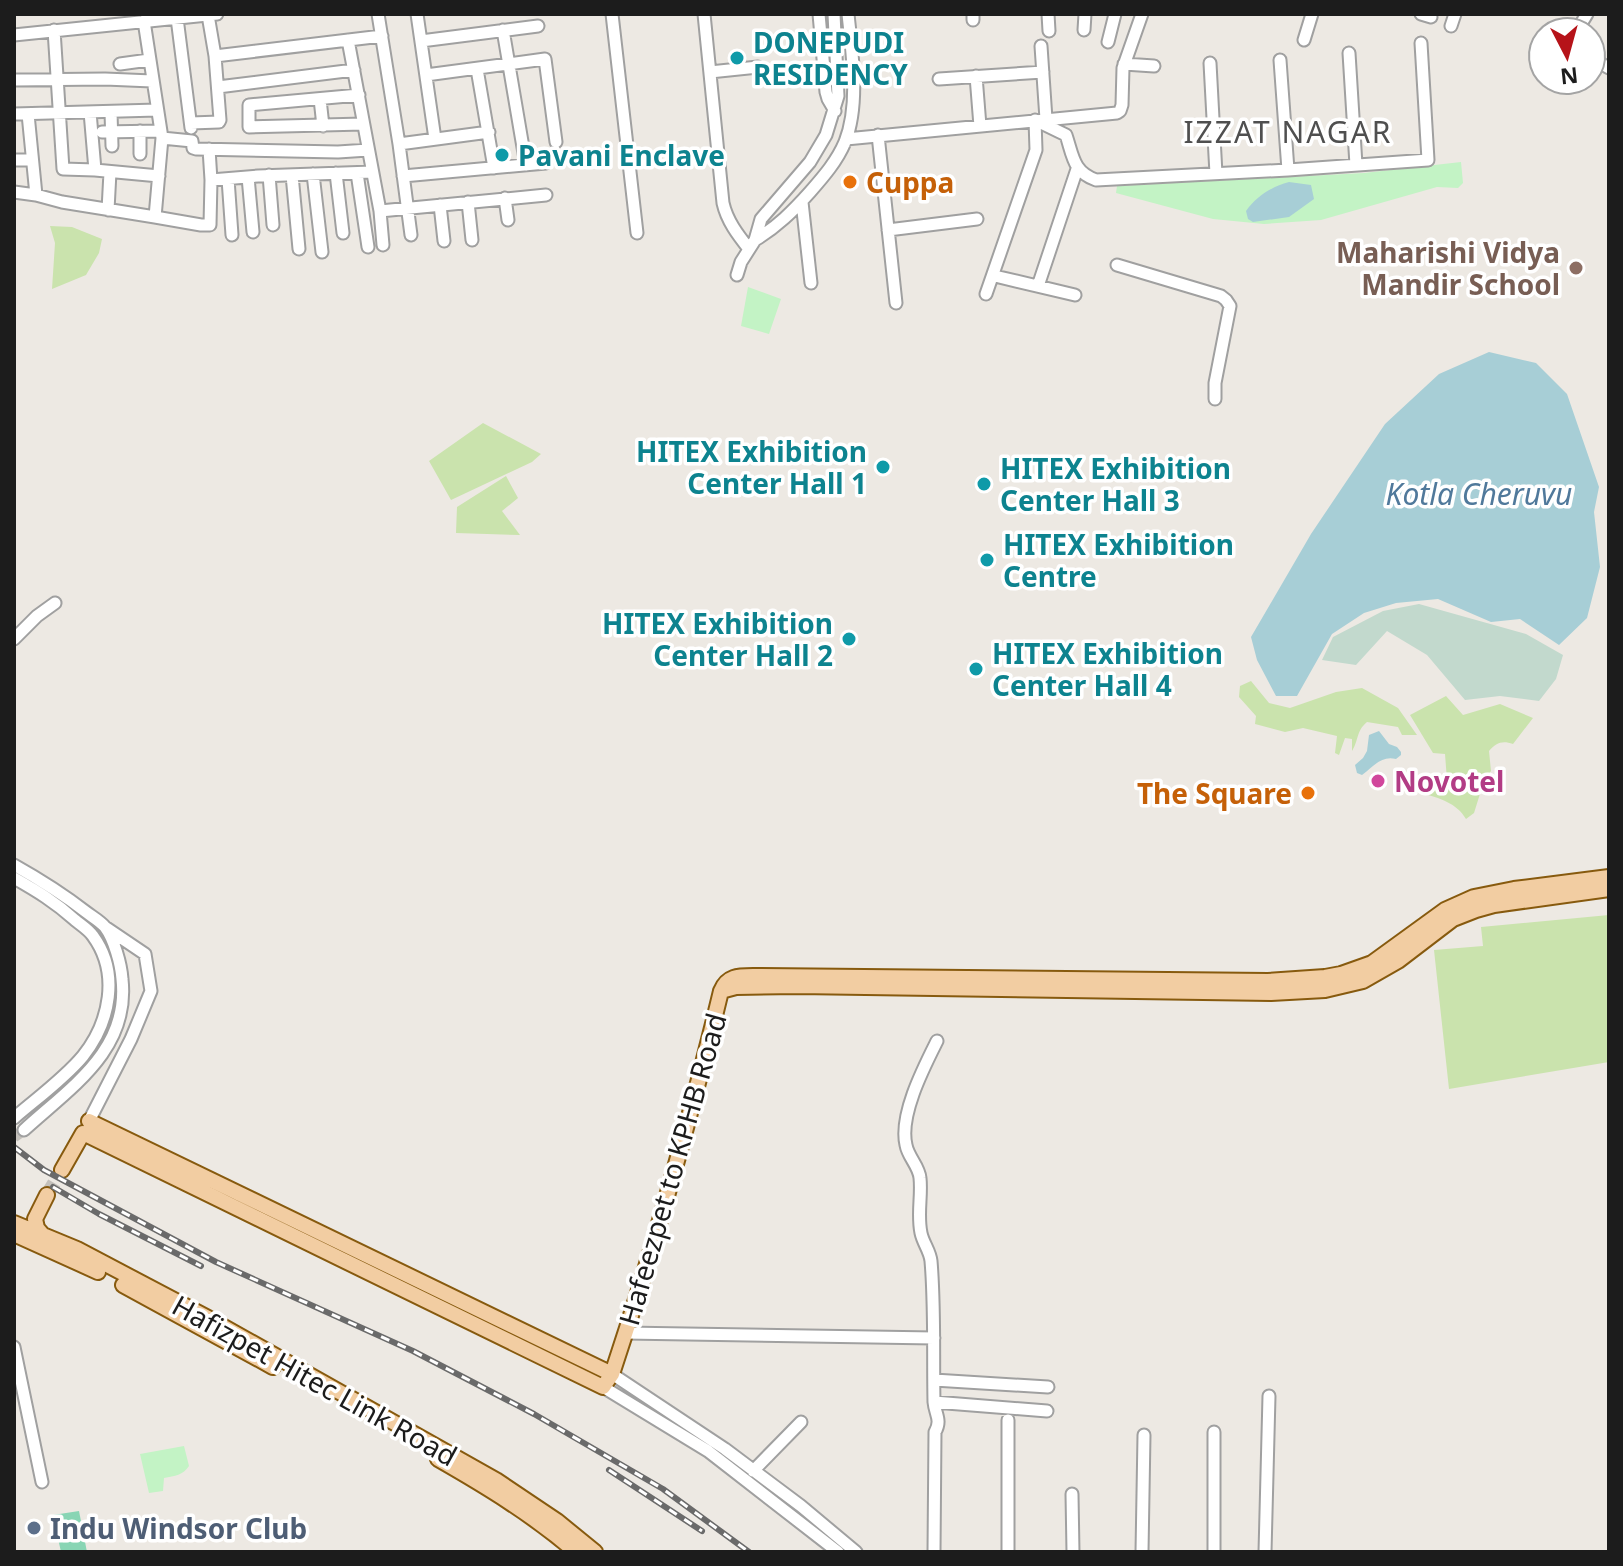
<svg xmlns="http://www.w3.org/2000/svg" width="1623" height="1566" font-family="'Noto Sans',sans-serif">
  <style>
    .grass { fill: #cae3ad }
    .wetland { fill: #c2d9cd }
    .park { fill: #c3f3c5 }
    .pitch { fill: #88d5b4 }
    .water { fill: #a7ced6 }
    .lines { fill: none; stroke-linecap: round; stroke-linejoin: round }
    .minor-tunnel { stroke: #c3c0bb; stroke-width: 11; stroke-dasharray: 11 5.5; stroke-linecap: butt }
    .major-tunnel { stroke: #c3c0bb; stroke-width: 14; stroke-dasharray: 14 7; stroke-linecap: butt }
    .minor-casing { stroke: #a0a0a0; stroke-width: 15 }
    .major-casing { stroke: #875a0e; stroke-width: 18 }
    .minor { stroke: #fff; stroke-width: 11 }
    .major { stroke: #f2cda2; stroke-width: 14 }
    .rail-casing { stroke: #6a6a6a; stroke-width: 6 }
    .rail { stroke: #fff; stroke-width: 3; stroke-dasharray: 9; stroke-linecap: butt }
    .culture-dot { fill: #0f9aa8; stroke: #fff; stroke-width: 3 }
    .food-dot { fill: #e8710a; stroke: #fff; stroke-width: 3 }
    .education-dot { fill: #8d6e63; stroke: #fff; stroke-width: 3 }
    .hotel-dot { fill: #d1479c; stroke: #fff; stroke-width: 3 }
    .service-dot { fill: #5c6f8a; stroke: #fff; stroke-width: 3 }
    .labels { text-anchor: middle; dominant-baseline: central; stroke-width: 7; stroke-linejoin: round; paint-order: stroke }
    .culture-label { font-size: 28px; font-weight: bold; fill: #0d838f; stroke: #fff; text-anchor: start }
    .food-label { font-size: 28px; font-weight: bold; fill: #c56008; stroke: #fff; text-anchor: start }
    .education-label { font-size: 28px; font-weight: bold; fill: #785e54; stroke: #fff; text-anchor: end }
    .hotel-label { font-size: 28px; font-weight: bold; fill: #b23c85; stroke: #fff; text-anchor: start }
    .street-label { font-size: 28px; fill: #1c1c1c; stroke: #fff }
    .service-label { font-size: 28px; font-weight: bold; fill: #4e5e75; stroke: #fff; text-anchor: start }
    .neighbourhood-label { font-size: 30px; letter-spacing: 2px; fill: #4f4f4f; stroke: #fff }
    .water-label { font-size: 30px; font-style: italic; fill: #50799b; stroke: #fff }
  </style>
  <rect width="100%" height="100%" fill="#ede9e3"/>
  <path class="grass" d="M50 226 72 227 102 239 99 253 86 275 52 289 55 243Z
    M483 423 541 454 532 462 451 500 429 461Z
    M506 476 518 498 502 511 520 535 456 533 457 507Z
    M1251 681 1269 703 1290 708 1336 692 1362 688 1398 708 1417 735H1402L1398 727 1367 722C1356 731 1359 740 1352 751V739L1345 738 1339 755 1335 753 1337 736 1303 728 1285 732 1255 724 1256 716 1239 697 1240 686Z
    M1446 696 1463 715 1500 704 1533 718 1513 744C1502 740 1496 743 1489 751L1491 771 1484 781 1474 813 1466 819C1457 803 1439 798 1422 793L1416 783 1447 780 1445 754 1433 753 1410 715Z
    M1609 915V1062L1449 1089 1434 950 1483 946 1481 927Z"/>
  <path class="wetland" d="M1419 604 1526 634 1563 655 1556 679 1539 701 1500 696 1465 700 1427 655 1387 631 1356 665 1322 660 1333 637 1383 611Z"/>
  <path class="park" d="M1461 162 1463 183 1458 188 1437 187 1321 220 1264 224 1213 219 1116 193 1117 186 1364 173Z
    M748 287 781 299 769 334 741 326Z
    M184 1446 189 1466C183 1475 175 1476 164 1478L163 1491 149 1493 140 1454Z"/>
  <path class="pitch" d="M79 1511 87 1552H61L53 1515Z"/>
  <path class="water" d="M1289 182 1311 185 1314 199 1289 217 1253 222 1248 219 1246 211C1257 196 1271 187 1289 182Z
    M1489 352 1536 363 1567 394 1599 487 1594 512 1600 567 1587 618 1559 645 1520 619 1491 622 1438 599 1396 603 1364 613 1332 634 1297 696H1276L1257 660 1251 637 1311 534 1385 424 1439 374Z
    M1379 731 1389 744 1397 747 1401 752V755L1396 759C1381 755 1373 767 1362 775L1357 773 1355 765 1363 758 1367 751 1369 735Z"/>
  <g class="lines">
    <path class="minor-tunnel" d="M14 1137 24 1130"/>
    <path class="major-tunnel" d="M47 1195 62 1170"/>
    <g class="minor-casing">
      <path id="minor" d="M378 14 399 144 411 235
        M417 14 435 139
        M612 14 637 233
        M704 14 723 203C727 221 738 235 749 249
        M819 14 826 92 828 99 835 111
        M973 14V20
        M1048 14 1049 31
        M1421 14 1431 17
        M177 18 191 128
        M144 21 162 138 192 141 193 148 196 149 338 152 368 150
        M1451 26 1455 14
        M54 30 63 169 95 170
        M503 30 526 165
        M1084 30 1085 14
        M1576 32 1587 14
        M14 35 217 14
        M348 40 380 211 383 245
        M1304 40 1312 14
        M421 41 538 26
        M1108 42 1115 14
        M1041 46 1046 119
        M1349 53 1356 165
        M215 56 382 36
        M1591 58 1609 68
        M1280 60 1288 170
        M1210 63 1216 174
        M120 64 149 60
        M1124 64 1154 66
        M477 69 494 168
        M710 72 758 67
        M426 75 545 59 556 142
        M976 76 980 126
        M939 79 1043 72
        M14 80 105 79 152 81
        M218 87 354 70
        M359 95 249 105V127L363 124
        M320 99 323 126
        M90 112 95 170 159 176
        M111 112 112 146
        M14 114 157 110
        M1035 120 1066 135C1073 156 1073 172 1096 180L1288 170 1428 160 1421 43
        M191 123 219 122 220 120 215 56 208 15
        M102 132 161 131
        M878 135 896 303
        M846 139 1117 113 1120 111 1122 105 1123 68 1142 14
        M399 144 489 132
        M209 149 211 180 258 176 372 172
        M140 154V131
        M14 160H32
        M336 173 343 233
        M357 173 368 247
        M313 174 322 252
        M269 175 273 225
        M292 175 299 249
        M403 176 546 163
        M248 177 253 232
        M228 179 232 235
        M14 192 36 195 28 114
        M36 195 62 202 155 217 162 138
        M505 198 508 220
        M468 202 472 240
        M802 202 811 283
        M440 205 444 241
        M108 210 110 172
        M380 211 546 195
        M155 217 201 225H210L211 180
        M888 230 977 219
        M755 240C777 227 793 211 810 192 824 176 837 161 845 142 860 104 852 53 848 14
        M1117 265 1221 296 1226 300 1230 306 1215 383V399
        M737 275 741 262 755 240 761 219 810 162 826 135 838 96 834 14
        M999 277 1075 295
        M1038 286 1077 169
        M986 294 1036 150 1035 120
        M14 639 37 616 55 603
        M14 865C39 879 63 894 86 912 91 916 100 921 105 927 114 939 121 964 122 979 130 1050 71 1087 24 1130
        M14 878C37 891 55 902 75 920 81 925 89 930 93 936 120 973 110 1022 83 1056 65 1078 36 1099 14 1118
        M89 1121 131 1039 151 991 145 954 105 927
        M625 1333 934 1338
        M14 1347 42 1482
        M612 1374 725 1449 801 1506 856 1552
        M934 1380 1048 1387
        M603 1387 708 1451 838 1552
        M934 1402 1047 1411
        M1008 1420V1552
        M1214 1432V1552
        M753 1471 801 1422
        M1072 1494 1073 1552
        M934 1552 935 1432C942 1420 935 1414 934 1402 933 1355 935 1308 931 1261 930 1251 923 1243 921 1233 917 1214 922 1196 920 1178 919 1166 908 1157 906 1145 899 1115 924 1067 937 1041
        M1142 1552 1144 1435
        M1265 1552 1269 1396"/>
    </g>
    <g class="major-casing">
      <path id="major" d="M721 991 736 987 798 986 1271 993 1325 990 1363 981 1398 961 1453 919 1476 910 1494 905 1609 889
        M89 1121 612 1374
        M62 1170 83 1133 603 1387 612 1374C654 1248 690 1120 721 991 727 976 738 976 753 976L1268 981 1325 977 1341 974 1372 963 1445 910 1474 897 1514 889 1609 877
        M14 1223 77 1249 208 1318 496 1480 557 1521 595 1552
        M14 1234 98 1272
        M43 1235 37 1228 35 1219 47 1195
        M123 1285 273 1367
        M438 1459C487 1487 533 1515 576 1552"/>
    </g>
    <use href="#minor" class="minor"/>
    <use href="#major" class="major"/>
    <g class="rail-casing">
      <path id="rail" d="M14 1147 44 1170 216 1262 413 1351 534 1414 663 1489 749 1552
        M53 1187 99 1214 201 1266
        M609 1470 702 1531"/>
    </g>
    <use href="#rail" class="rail"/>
  </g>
  <g class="culture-dot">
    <circle cx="737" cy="58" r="8"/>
    <circle cx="502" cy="155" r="8"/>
    <circle cx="883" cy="467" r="8"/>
    <circle cx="984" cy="484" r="8"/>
    <circle cx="987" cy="560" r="8"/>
    <circle cx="849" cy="639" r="8"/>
    <circle cx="976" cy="669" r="8"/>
  </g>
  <g class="food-dot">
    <circle cx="850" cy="182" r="8"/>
    <circle cx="1308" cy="793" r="8"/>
  </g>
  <circle class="education-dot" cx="1576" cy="268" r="8"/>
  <circle class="hotel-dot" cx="1378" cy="781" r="8"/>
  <circle class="service-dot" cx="34" cy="1528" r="8"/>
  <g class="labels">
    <g class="culture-label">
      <text x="753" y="42">DONEPUDI<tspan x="753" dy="32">RESIDENCY</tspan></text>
      <text x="518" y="155">Pavani Enclave</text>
      <text x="867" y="451" text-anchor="end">HITEX Exhibition<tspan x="867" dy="32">Center Hall 1</tspan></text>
      <text x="1000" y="468">HITEX Exhibition<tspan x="1000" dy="32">Center Hall 3</tspan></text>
      <text x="1003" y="544">HITEX Exhibition<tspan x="1003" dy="32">Centre</tspan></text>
      <text x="833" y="623" text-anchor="end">HITEX Exhibition<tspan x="833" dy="32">Center Hall 2</tspan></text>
      <text x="992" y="653">HITEX Exhibition<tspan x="992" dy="32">Center Hall 4</tspan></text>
    </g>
    <g class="food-label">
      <text x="866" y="182">Cuppa</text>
      <text x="1292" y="793" text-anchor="end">The Square</text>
    </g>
    <g class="education-label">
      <text x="1560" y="252">Maharishi Vidya<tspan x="1560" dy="32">Mandir School</tspan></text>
    </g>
    <g class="hotel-label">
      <text x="1394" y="781">Novotel</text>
    </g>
    <g class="street-label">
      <text transform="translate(672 1169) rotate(-74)">Hafeezpet to KPHB Road</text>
      <text transform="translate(315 1380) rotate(29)">Hafizpet Hitec Link Road</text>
    </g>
    <g class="service-label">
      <text x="50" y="1528">Indu Windsor Club</text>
    </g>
    <g class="neighbourhood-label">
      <text x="1288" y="131">IZZAT NAGAR</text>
    </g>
    <g class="water-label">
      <text x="1479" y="493">Kotla Cheruvu</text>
    </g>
  </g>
  <rect width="1623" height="1566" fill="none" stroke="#1c1c1c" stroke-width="32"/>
  <g transform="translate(1567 56) rotate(174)"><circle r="38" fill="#ffffff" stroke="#a4a4a4" stroke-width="2"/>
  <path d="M0-6L14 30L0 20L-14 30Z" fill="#b61319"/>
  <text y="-12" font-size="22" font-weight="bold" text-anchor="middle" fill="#1c1c1c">N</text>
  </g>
</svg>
